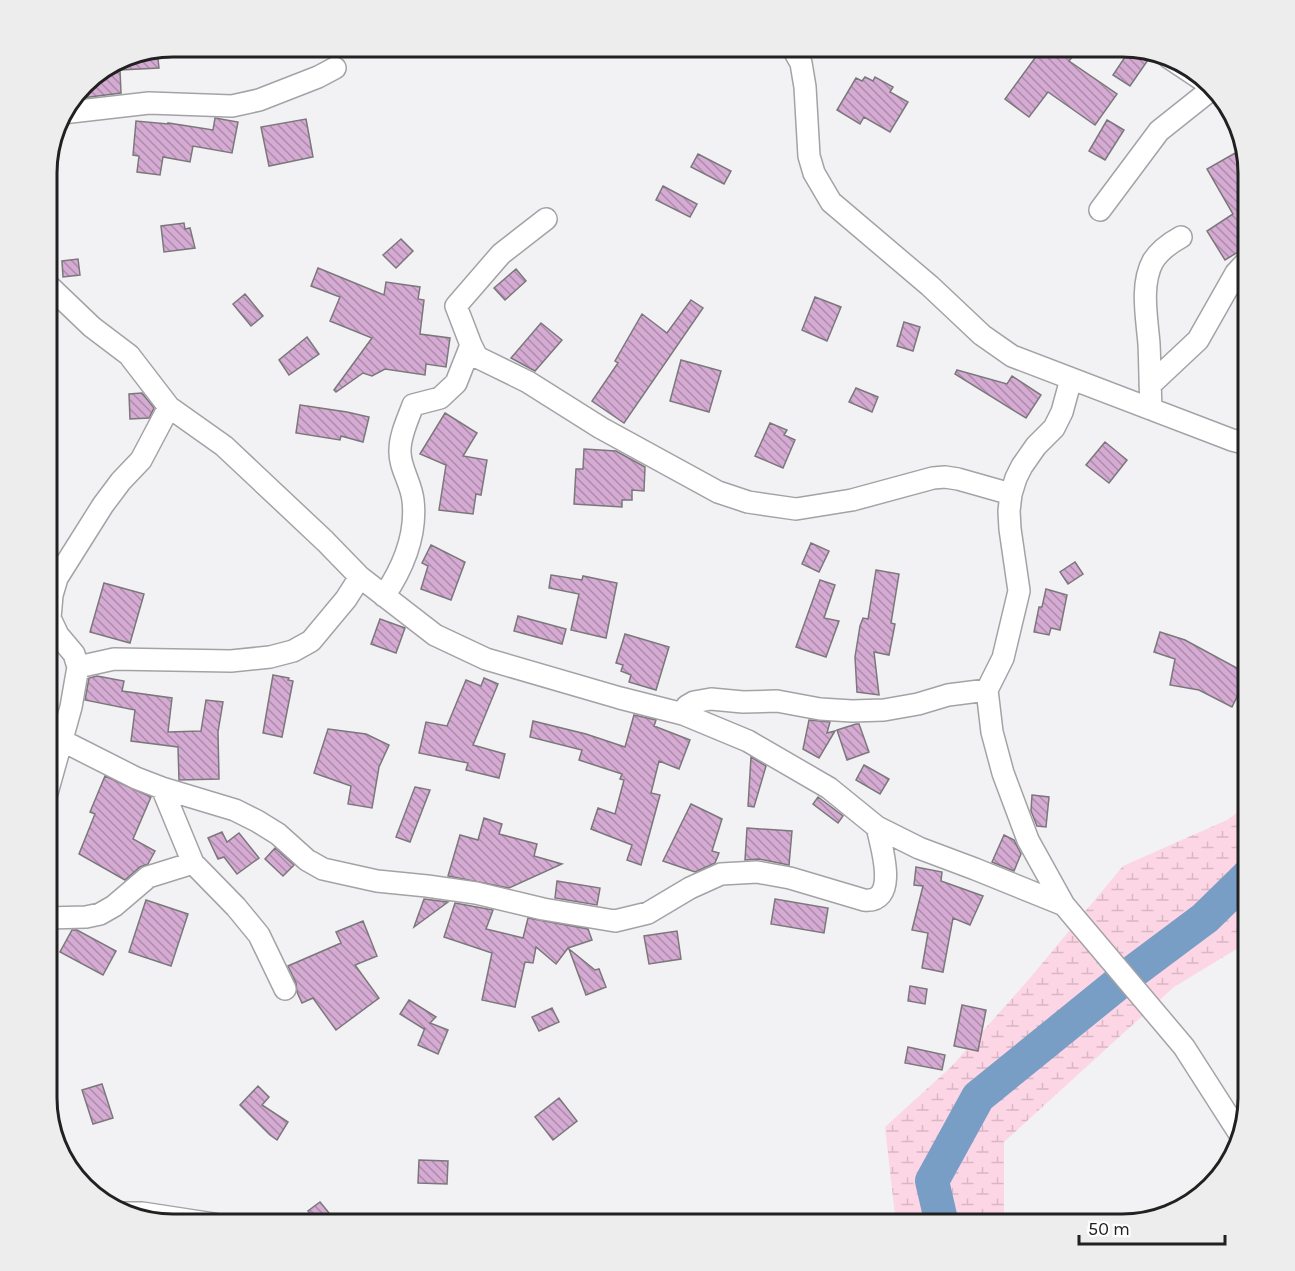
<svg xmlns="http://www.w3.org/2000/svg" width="1295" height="1271" font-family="Karla,sans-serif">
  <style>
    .wetland { fill: url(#wetland-marsh) }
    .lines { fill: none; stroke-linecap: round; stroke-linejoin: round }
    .river { stroke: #799ec6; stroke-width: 34 }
    .building { fill: url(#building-back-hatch); stroke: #7a787a; stroke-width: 1.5 }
    .minor-casing { stroke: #a4a2a6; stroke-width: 24 }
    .minor { stroke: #fff; stroke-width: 21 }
    .rim { fill: none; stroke: #212122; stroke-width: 3 }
  </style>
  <defs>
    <pattern id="wetland-marsh" width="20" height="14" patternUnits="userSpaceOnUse" patternTransform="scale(1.5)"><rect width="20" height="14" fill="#fdd6e5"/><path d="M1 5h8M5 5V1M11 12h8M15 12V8" fill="none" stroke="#d9b7c4"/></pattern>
    <pattern id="building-back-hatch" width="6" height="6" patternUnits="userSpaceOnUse" patternTransform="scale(1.5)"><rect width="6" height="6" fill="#d5abd3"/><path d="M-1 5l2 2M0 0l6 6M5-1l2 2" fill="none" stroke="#ac8bab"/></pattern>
  </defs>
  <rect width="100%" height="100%" fill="#f2f1f4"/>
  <path class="wetland" d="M1248 805V942L1174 987 1004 1142V1224H896L885 1127 951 1067 1030 978 1123 866 1227 820Z"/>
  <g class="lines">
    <path class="river" d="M942 1224 932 1181 978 1097 1126 977 1205 918 1248 876"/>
  </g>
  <path class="building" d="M1043 47H1080L1069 61 1117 94 1095 125 1048 92 1029 117 1005 99Z
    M1131 48 1148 60 1130 86 1113 75Z
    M157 50 159 68 120 70 121 93 74 99 89 78 125 56Z
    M865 77 873 81 875 77 893 87 890 92 908 102 890 132 864 117 860 124 837 110 856 78 862 81Z
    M215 118 238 122 232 153 193 146 190 162 163 157 160 175 137 172 139 156 133 155 136 121 168 124V123L213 130Z
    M306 119 313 157 269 166 261 127Z
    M1107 120 1124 130 1105 160 1089 151Z
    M1244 148 1248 172V246L1225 260 1207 231 1233 214 1207 169Z
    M698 154 731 171 724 184 691 167Z
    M663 186 697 204 690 217 656 200Z
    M184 223 185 229 190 228 195 248 164 252 161 226Z
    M401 239 413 251 396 268 383 255Z
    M78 259 80 275 63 277 62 261Z
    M318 268 384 295 386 282 420 287 418 299 424 300 420 334 450 338 446 367 426 364 425 375 385 369 372 376 363 373 336 392 334 390 372 338 330 321 340 297 311 286Z
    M516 269 526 281 505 300 494 288Z
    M245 294 263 316 251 326 233 304Z
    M815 297 841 307 827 341 802 330Z
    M691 300 703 308 624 423 592 401 618 363 615 361 642 314 667 333Z
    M904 322 920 327 913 351 897 346Z
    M541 323 562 340 535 371 511 358Z
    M307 337 319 354 289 375 279 360Z
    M681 360 721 371 709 412 670 401Z
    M957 370 1007 384 1012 376 1041 395 1026 418 955 374Z
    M856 388 878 397 872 412 849 402Z
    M142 393 154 408 149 418 130 419 129 394Z
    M300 405 347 412 369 417 363 442 341 436 340 440 296 433Z
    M445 413 477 433 463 456 487 460 481 495 476 494 473 514 439 510 446 465 420 454Z
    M770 423 787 430 784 435 795 440 783 468 755 456Z
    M1105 442 1127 460 1109 483 1086 465Z
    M584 449 616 451 645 467 644 491 632 490V500H622V507L574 504 576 469H583Z
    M811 543 829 551 819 572 802 564Z
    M431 545 465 562 451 600 421 589 428 566 422 563Z
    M1075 562 1083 574 1068 584 1060 572Z
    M876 570 899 574 891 623 895 624 889 655 874 652 879 695 857 692 855 657 860 626 863 618 868 619Z
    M551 575 582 580 583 576 617 583 606 638 571 630 579 594 549 588Z
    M820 580 835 585 824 618 839 621 826 657 796 647Z
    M104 583 144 594 130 643 90 632Z
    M1046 589 1067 595 1060 630 1051 628 1049 635 1034 632 1039 607H1042Z
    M518 616 566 629 562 644 514 631Z
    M380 619 405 628 396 653 371 644Z
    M1160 632 1185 640 1248 674 1232 707 1199 690 1170 685 1175 659 1154 652Z
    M625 634 669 647 656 690 629 682 631 675 621 671 623 665 616 663Z
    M273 675 289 678 288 680 293 681 282 737 263 733Z
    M97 676 124 681 122 691 172 698 168 732 201 731 206 700 223 702 218 732 219 779 179 780 178 747 131 741 135 710 85 700 89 678Z
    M484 678 498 684 473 745 505 754 499 778 466 770 468 763 419 753 426 722 447 726 466 680 481 686Z
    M634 715 656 720 654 726 690 740 679 769 659 761 651 793 660 795 641 865 627 860 632 845 591 829 598 808 615 814 624 780 620 779 622 774 579 760 582 750 530 737 533 721 586 734 625 747Z
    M809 720 830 722 827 733 835 731 819 758 803 749Z
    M856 724H859L869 752 847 760 837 730Z
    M328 729 366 734 389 745 379 767 372 808 348 804 351 786 314 773Z
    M751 757 766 766 754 807 748 806Z
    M864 765 889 779 880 794 856 780Z
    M105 776 151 797 133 839 155 851 148 864 140 867 125 880 79 854 95 814 90 812Z
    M415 787 430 790 410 842 396 837Z
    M1032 795 1049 797 1046 827 1037 826 1031 811Z
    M818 797 843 816 838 823 813 804Z
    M691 804 722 819 712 851 719 853 715 863 695 872 663 861Z
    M484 818 502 824 499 834 537 844 534 856 562 864 509 888 448 876 460 835 478 840Z
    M747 828 792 831 789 865 759 859 745 860Z
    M222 832 227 842 239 833 259 858 237 874 224 857 218 859 208 838Z
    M1004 835 1014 840 1021 854 1014 871 992 862Z
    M275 848 294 865 283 876 265 859Z
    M916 867 942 872 941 881 983 896 970 925 953 918 943 972 922 968 928 933 912 930 923 886 914 885Z
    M557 881 600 888 597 905 555 898Z
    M424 899 448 902 414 927Z
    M775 899 828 908 824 933 771 924Z
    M146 900 188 914 171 966 129 952Z
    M455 903 493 910 486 929 523 938 528 918 588 929 592 940 568 948 556 964 536 947 533 963 525 962 515 1007 482 1000 492 953 444 937Z
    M363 921 377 956 355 965 379 998 336 1030 313 998 302 1003 297 992 296 983 288 966 341 943 336 932Z
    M72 930H77L116 951 103 975 60 952Z
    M677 931 681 959 649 964 644 936Z
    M569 949 595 970 599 969 606 987 586 995Z
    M910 986 927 989 925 1004 908 1001Z
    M409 1000 436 1017 430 1023 448 1030 438 1054 418 1045 425 1028 424 1029 400 1014Z
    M962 1005 986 1010 978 1051 954 1046Z
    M552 1008 559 1022 539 1031 532 1017Z
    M908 1047 945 1055 942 1070 905 1063Z
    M102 1084 113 1118 93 1124 82 1090Z
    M258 1086 269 1097 262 1105 288 1122 277 1140 270 1135 240 1105Z
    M559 1098 577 1121 553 1140 535 1117Z
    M419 1160 448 1161 447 1184 418 1183Z
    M320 1202 338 1224H318L308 1211Z"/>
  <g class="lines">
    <g class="minor-casing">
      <path id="minor" d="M792 47 801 63 805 87 809 156 814 173 831 202 930 286 982 335 1012 356 1232 440 1248 444
        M1168 57 1216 89
        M62 113 149 103 232 106 259 100 318 77 335 68
        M1100 210 1159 131 1213 88
        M47 284 92 327 129 355 169 407 224 446 325 541 360 577 435 635 486 659 620 698 683 714 748 741 829 788 877 827 919 848 975 869 1064 905 1184 1047 1241 1136
        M471 345 477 357 528 382 601 428 718 492 748 502 796 509 852 500 933 478 945 477 958 479 1011 494
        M1150 385 1198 340 1236 273 1248 260
        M1151 409C1150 387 1150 365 1149 344 1147 318 1140 285 1153 261 1160 250 1170 243 1181 237
        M384 596C403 568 417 535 413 500 411 482 399 467 400 450 400 435 408 419 413 405L440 398 456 383 471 345 456 306 501 254 546 219
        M78 667 114 659 231 661 270 657 293 651 311 641 346 599 360 577
        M683 714 687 706 694 702 711 699 743 702 777 701 820 709 852 711 884 710 918 704 948 695 987 690
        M61 740 136 778 162 788 235 810 257 821 278 834 307 860 323 869 377 881 427 886 476 893 543 909 615 921 648 913 690 888 721 874 757 872 790 878 864 900C900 904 881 845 877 827
        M162 788 193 863 236 907 259 935 285 989
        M47 793 71 707 78 667 74 654 58 635 50 618 52 595 57 578 103 505 121 481 141 460 169 407
        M1064 905 1028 840 1003 773 992 732 987 690 1003 658 1019 591 1010 529 1009 511 1011 494 1016 478 1022 466 1036 446 1054 428 1062 412 1071 379
        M47 918 86 917 100 914 114 906 148 877 193 863
        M121 1213H142L214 1224"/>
    </g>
    <use href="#minor" class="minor"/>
  </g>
  <path d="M0 0H1295V1271H0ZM173 57H1122A116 116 0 0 1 1238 173V1098A116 116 0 0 1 1122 1214H173A116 116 0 0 1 57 1098V173A116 116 0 0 1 173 57Z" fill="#ededed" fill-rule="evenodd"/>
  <path class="rim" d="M173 57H1122A116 116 0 0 1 1238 173V1098A116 116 0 0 1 1122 1214H173A116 116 0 0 1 57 1098V173A116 116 0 0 1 173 57Z"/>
  <path d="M1079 1235v9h146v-9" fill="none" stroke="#212122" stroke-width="3"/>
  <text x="1088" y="1235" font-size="18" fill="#212122" stroke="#ffffff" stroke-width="4.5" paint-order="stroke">50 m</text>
</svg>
